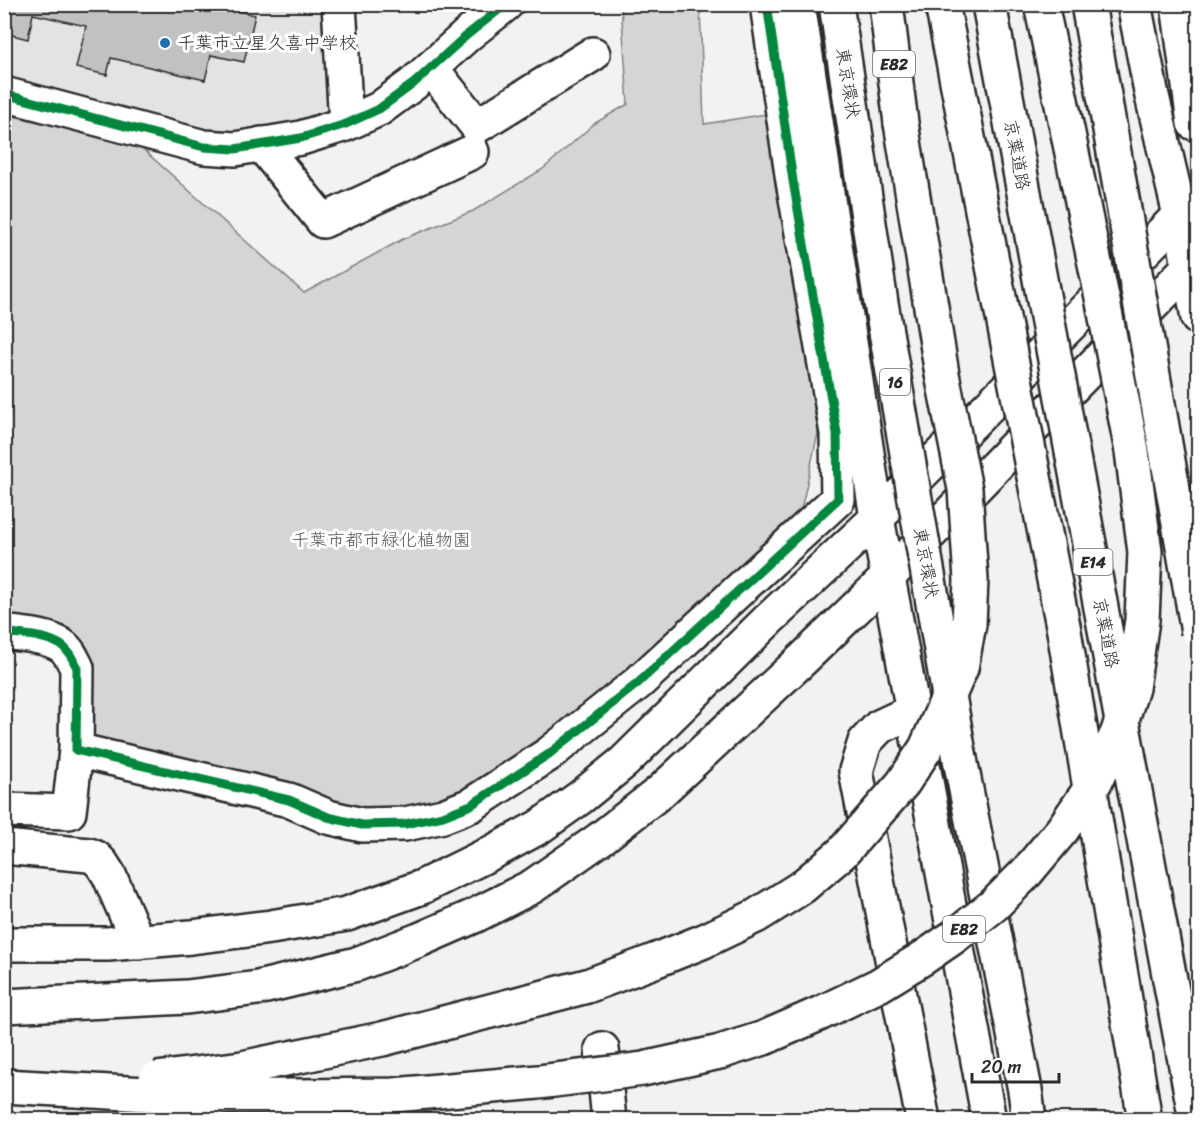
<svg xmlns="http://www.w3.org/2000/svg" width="1203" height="1124" font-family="Sriracha,'Klee One',sans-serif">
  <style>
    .built { fill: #e3e3e3 }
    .green { fill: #d5d5d5; stroke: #808080; stroke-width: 1.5 }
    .building { fill: #c1c1c1; stroke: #2b2b2b; stroke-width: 1.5 }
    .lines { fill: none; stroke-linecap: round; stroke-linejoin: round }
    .minor-casing { stroke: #2b2b2b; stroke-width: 38 }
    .highway-casing { stroke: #2b2b2b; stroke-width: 38 }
    .minor { stroke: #fff; stroke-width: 33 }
    .highway { stroke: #fff; stroke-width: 33 }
    .highway-bridge-casing { stroke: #2b2b2b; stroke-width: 38; stroke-linecap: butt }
    .highway-bridge { stroke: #fff; stroke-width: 33 }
    .cycleway-casing { stroke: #fff; stroke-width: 13 }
    .cycleway { stroke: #00873e; stroke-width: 9 }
    .poi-dot { fill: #1f6fb2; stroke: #fff; stroke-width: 2 }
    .labels { text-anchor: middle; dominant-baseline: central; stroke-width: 6; stroke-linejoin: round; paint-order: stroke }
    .shield { fill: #fff; stroke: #6b6b6b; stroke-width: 1.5 }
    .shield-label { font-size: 16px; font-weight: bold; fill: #2b2b2b }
    .poi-label { font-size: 18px; fill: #2b2b2b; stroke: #fff; text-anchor: start }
    .street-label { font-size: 18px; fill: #2b2b2b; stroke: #fff }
    .park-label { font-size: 18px; fill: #565656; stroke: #fff }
  </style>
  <rect width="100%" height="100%" fill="#f2f2f2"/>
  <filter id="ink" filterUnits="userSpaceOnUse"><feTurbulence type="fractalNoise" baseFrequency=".0167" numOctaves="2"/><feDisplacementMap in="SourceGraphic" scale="12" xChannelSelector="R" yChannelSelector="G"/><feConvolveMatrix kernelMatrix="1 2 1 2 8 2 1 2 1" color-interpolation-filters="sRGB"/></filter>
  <g filter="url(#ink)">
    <path class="built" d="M4 5H321L332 107 316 121 214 136 5 80Z"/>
    <path class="green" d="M621 5H700L704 124 772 113 818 433 798 524 595 701 476 790 394 813 357 809 282 781 182 761 95 737 90 726V653L84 648 5 634 4 114 138 145 304 293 403 239 473 211 543 169 595 123 628 104Z"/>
    <path class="building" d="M4 4H209L255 15 244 62 211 55 205 80 111 58 107 75 76 68 86 26 33 14 28 39 4 33Z"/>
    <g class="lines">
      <g class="minor-casing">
        <path id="minor" d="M339 4 346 124
          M1178 4 1194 123
          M431 68 477 126 593 54
          M4 94 204 147 235 149 301 138 346 124 379 109 413 84 467 35 506 4
          M261 144 323 221 472 152
          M4 632C22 635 45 635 61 645 69 650 73 660 77 668L76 750 69 812 4 810
          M913 711 879 727 865 742 856 771 923 1120
          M76 750 289 800 328 817 362 825 405 824 443 816 471 805 549 754 638 683 838 499 837 433 793 181 767 4
          M4 847 89 855 96 858 102 864 109 875 138 942
          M602 1049 609 1120"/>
      </g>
      <g class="highway-casing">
        <path id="highway" d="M798 4 877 518 989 1120
          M886 4 901 123
          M1134 4 1152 96 1180 215 1198 318
          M960 759 1025 1090 1029 1120
          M4 944H108L191 937 271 927 347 914 422 887 493 852 539 827 581 797 624 762 767 621 877 518 1180 215 1198 202
          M4 1006 187 997 258 988 357 964 419 940 474 916 533 886 600 839 660 792 803 659 887 578 1189 267 1198 259"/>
      </g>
      <use href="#minor" class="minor"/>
      <use href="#highway" class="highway"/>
      <g class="highway-bridge-casing">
        <path id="highway-bridge" d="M836 4 881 303 960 759
          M942 4 1064 631 1145 1120
          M989 4 1196 1120
          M1088 4 1198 632
          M156 1079 242 1068 382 1039 587 986 654 961 704 941 756 916 802 887 842 853 903 783 926 748 961 668 969 624 971 580 965 489 942 374 901 123
          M4 1086 199 1097 394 1095 538 1082 643 1069 720 1052 764 1038 821 1013 879 985 923 958 955 936 994 905 1026 873 1062 830 1095 782 1118 732 1132 688 1142 620 1145 552 1132 451 1103 302 1041 4"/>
      </g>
      <use href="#highway-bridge" class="highway-bridge"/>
      <g class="cycleway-casing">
        <path id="cycleway" d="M4 94 204 147 235 149 301 138 346 124 379 109 413 84 467 35 506 4
          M4 632C22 635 45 635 61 645 69 650 73 660 77 668L76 750 289 800 328 817 362 825 405 824 443 816 471 805 549 754 638 683 838 499 837 433 793 181 767 4"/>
      </g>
      <use href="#cycleway" class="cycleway"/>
    </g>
  </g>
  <circle class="poi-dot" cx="165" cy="43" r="6"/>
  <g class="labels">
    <g class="shield">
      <rect x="873" y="51" width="42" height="26" rx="4.5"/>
      <rect x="880" y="369" width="30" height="26" rx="4.5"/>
      <rect x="1073.5" y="549" width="39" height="26" rx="4.5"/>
      <rect x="943" y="916" width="42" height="26" rx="4.5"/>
    </g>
    <g class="shield-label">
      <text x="894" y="64">E82</text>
      <text x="895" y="382">16</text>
      <text x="1093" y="562">E14</text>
      <text x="964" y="929">E82</text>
    </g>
    <g class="poi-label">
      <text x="177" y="43">千葉市立星久喜中学校</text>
    </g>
    <g class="street-label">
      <text transform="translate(848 83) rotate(81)">東京環状</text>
      <text transform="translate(1017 155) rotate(79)">京葉道路</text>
      <text transform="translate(926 563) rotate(80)">東京環状</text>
      <text transform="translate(1106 633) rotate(79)">京葉道路</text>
    </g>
    <g class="park-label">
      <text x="381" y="540">千葉市都市緑化植物園</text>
    </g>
  </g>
  <rect width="1203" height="1124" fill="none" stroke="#fff" stroke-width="24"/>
  <rect x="12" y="12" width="1179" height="1100" fill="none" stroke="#2b2b2b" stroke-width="2" filter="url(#ink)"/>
  <path d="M972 1073v9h87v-9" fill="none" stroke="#2b2b2b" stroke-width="3"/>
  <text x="981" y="1073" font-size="18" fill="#2b2b2b" stroke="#ffffff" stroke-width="4.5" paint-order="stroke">20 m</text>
</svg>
